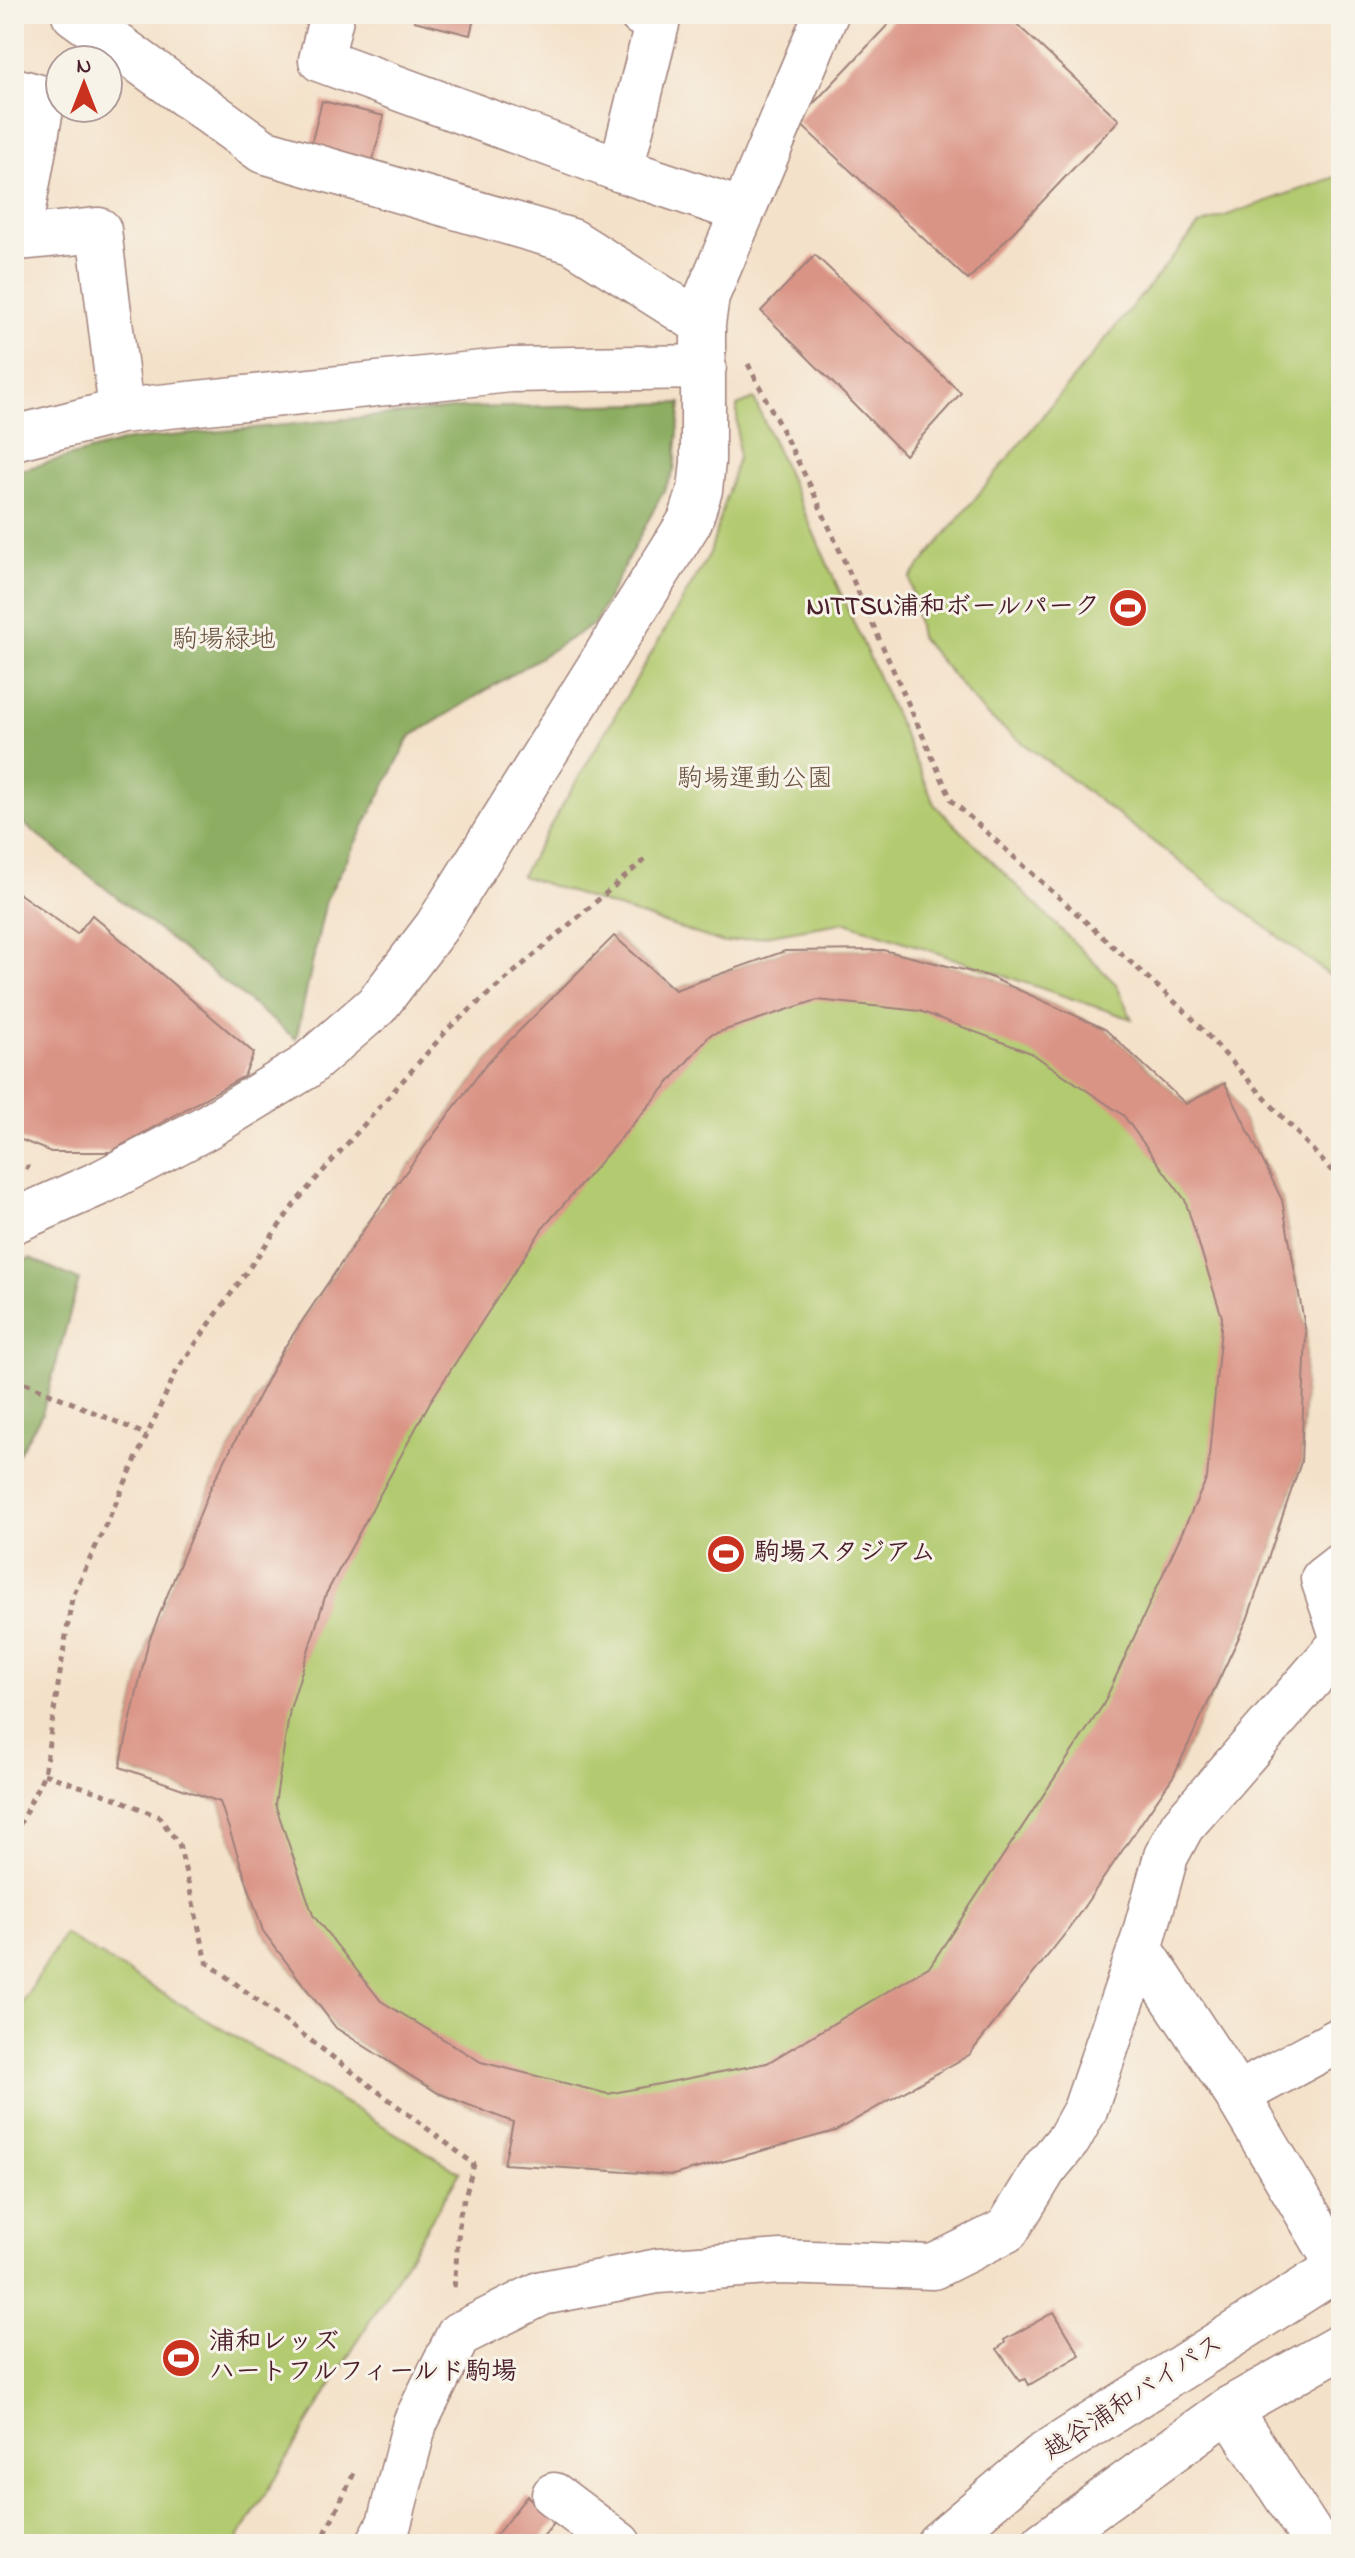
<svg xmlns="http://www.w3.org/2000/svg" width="1355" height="2558" font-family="'Indie Flower','Klee One',sans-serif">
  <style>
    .green { fill: #b2ca6f; stroke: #7e744d; stroke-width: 2 }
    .forest { fill: #8dae62; stroke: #6c6646; stroke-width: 2 }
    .building { fill: #da9486; fill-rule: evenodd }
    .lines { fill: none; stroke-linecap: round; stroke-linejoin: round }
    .minor-casing { stroke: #9f807a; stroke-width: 47 }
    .highway-casing { stroke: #9f807a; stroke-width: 47 }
    .path { stroke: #9f807a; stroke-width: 5; stroke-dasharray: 6 6; stroke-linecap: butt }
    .minor { stroke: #fff; stroke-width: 44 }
    .highway { stroke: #fff; stroke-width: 44 }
    .labels { text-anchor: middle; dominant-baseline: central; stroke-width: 6; stroke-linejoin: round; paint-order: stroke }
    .poi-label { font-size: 26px; font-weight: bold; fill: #4a1f2b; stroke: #f7f3e8; text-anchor: start }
    .park-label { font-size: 26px; fill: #69523f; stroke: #f7f3e8 }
    .street-label { font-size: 26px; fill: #4a1f2b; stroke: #f7f3e8 }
  </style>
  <rect width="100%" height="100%" fill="#f7f3e8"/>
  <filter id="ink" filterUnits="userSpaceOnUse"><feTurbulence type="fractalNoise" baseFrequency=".0125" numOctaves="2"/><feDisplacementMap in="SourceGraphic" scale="16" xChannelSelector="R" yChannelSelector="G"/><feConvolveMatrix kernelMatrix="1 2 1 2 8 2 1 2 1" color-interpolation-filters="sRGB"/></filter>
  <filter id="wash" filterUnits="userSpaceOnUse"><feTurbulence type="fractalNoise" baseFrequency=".006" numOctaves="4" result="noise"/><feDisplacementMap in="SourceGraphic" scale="32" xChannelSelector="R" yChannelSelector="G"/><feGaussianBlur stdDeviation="1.8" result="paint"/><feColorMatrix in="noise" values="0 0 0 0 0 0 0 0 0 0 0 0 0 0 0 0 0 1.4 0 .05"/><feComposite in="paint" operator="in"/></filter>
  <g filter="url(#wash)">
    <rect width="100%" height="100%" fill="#f4e1c9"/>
    <path class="green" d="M1341 175V984L986 715 920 637 910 578 1199 225Z
      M754 399 935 805 1116 984 1132 1019 846 922 724 943 521 876 710 553 738 457 737 406Z
      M614 936 675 990 785 951 883 950 988 976 1105 1029 1186 1104 1225 1083 1282 1200 1306 1333 1301 1462 1247 1620 1174 1775 673 2175 504 2164 513 2122 438 2093 336 2028 263 1931 220 1802 120 1767 148 1643 210 1489 282 1351 373 1216 488 1062Z
      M64 1934 460 2172 235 2544H14V2017Z"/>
    <path class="forest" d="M681 403 674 471 594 624 410 737 326 900 296 1039 14 816V472L129 440 461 408Z
      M30 1258 79 1280 42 1414 14 1461V1265Z"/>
    <g id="blocks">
      <path class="building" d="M416 14H475L470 35 414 21Z
        M898 14H1006L1119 120 968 280 797 121Z
        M322 101 384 116 371 168 309 152Z
        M815 255 961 393 905 455 761 311Z
        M14 890 77 934 92 915 254 1053 244 1076 110 1152H51L14 1137Z
        M614 936 675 990 785 951 883 950 988 976 1105 1029 1186 1104 1225 1083 1282 1200 1306 1333 1301 1462 1247 1620 1174 1775 1068 1930 969 2055 835 2131 673 2175 504 2164 513 2122 438 2093 336 2028 263 1931 220 1802 120 1767 148 1643 210 1489 282 1351 373 1216 488 1062ZM817 1000 920 1011 1031 1053 1123 1115 1185 1200 1222 1317 1207 1478 1103 1705 930 1966 767 2063 608 2094 481 2062 381 2001 313 1915 275 1804 290 1709 326 1594 430 1402 542 1229 710 1035Z
        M1054 2312 1080 2355 1029 2385 1026 2379 1020 2381 997 2349 1005 2343 1004 2340Z
        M527 2496 556 2521 537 2544H489Z"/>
    </g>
  </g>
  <g filter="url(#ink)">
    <use href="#blocks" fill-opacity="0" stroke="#9f807a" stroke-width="2"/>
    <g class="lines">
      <g class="minor-casing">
        <path id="minor" d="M74 14 263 151 572 241 703 324
          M332 14 321 60 621 170 743 211
          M14 90 43 98 18 238 99 230 121 411
          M621 170 658 20 641 14
          M14 438 121 411 510 370 704 367
          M14 1221 102 1182 205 1128 304 1068 377 1005 437 926 690 521 700 490 703 462V324L707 296 826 14
          M1341 1565 1323 1579 1341 1633
          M1140 1948 1237 2095 1339 2267
          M1237 2095 1341 2039
          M1229 2409 1317 2544
          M554 2495 619 2544
          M378 2544 389 2524 415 2423 459 2334 466 2331 542 2293 658 2271 781 2262 933 2267 1007 2230 1045 2168 1069 2139 1085 2110 1142 1943 1166 1856 1182 1826 1341 1644"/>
      </g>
      <g class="highway-casing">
        <path id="highway" d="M938 2544 1042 2456 1341 2266
          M1043 2544 1229 2409 1341 2346"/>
      </g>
      <path class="path" d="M748 364 812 489 952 801 1188 1014 1341 1181
        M14 1162 29 1168
        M14 1378 147 1435
        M44 1774 118 1799 159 1817 179 1844 207 1962 474 2164 460 2214 454 2289
        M14 1836 44 1774 72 1598 177 1370 296 1202 449 1028 648 857
        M320 2544 354 2473"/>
      <use href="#minor" class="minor"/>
      <use href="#highway" class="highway"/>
    </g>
  </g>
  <defs>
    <g id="stadium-disc" transform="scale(2)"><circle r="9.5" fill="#c8321e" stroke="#f7f3e8"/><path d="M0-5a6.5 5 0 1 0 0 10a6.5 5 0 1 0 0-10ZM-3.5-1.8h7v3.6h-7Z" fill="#fff"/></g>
  </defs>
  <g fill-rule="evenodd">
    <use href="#stadium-disc" x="1128" y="608"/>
    <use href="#stadium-disc" x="726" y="1554"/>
    <use href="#stadium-disc" x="181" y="2358"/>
  </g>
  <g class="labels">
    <g class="poi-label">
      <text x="1100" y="608" text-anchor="end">NITTSU浦和ボールパーク</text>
      <text x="754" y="1554">駒場スタジアム</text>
      <text x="209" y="2343">浦和レッズ<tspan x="209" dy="30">ハートフルフィールド駒場</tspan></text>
    </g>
    <g class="park-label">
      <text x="224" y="641">駒場緑地</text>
      <text x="755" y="780">駒場運動公園</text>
    </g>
    <g class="street-label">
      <text transform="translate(1134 2398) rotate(-33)">越谷浦和バイパス</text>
    </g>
  </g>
  <rect width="1355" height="2558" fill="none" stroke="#f7f3e8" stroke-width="48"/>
  <g transform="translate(84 84)"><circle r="38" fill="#f7f3e8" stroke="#b29e9c" stroke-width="2"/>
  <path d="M0-6L14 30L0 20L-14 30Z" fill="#c8321e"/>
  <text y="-12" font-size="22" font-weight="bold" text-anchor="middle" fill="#4a1f2b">N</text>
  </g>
</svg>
